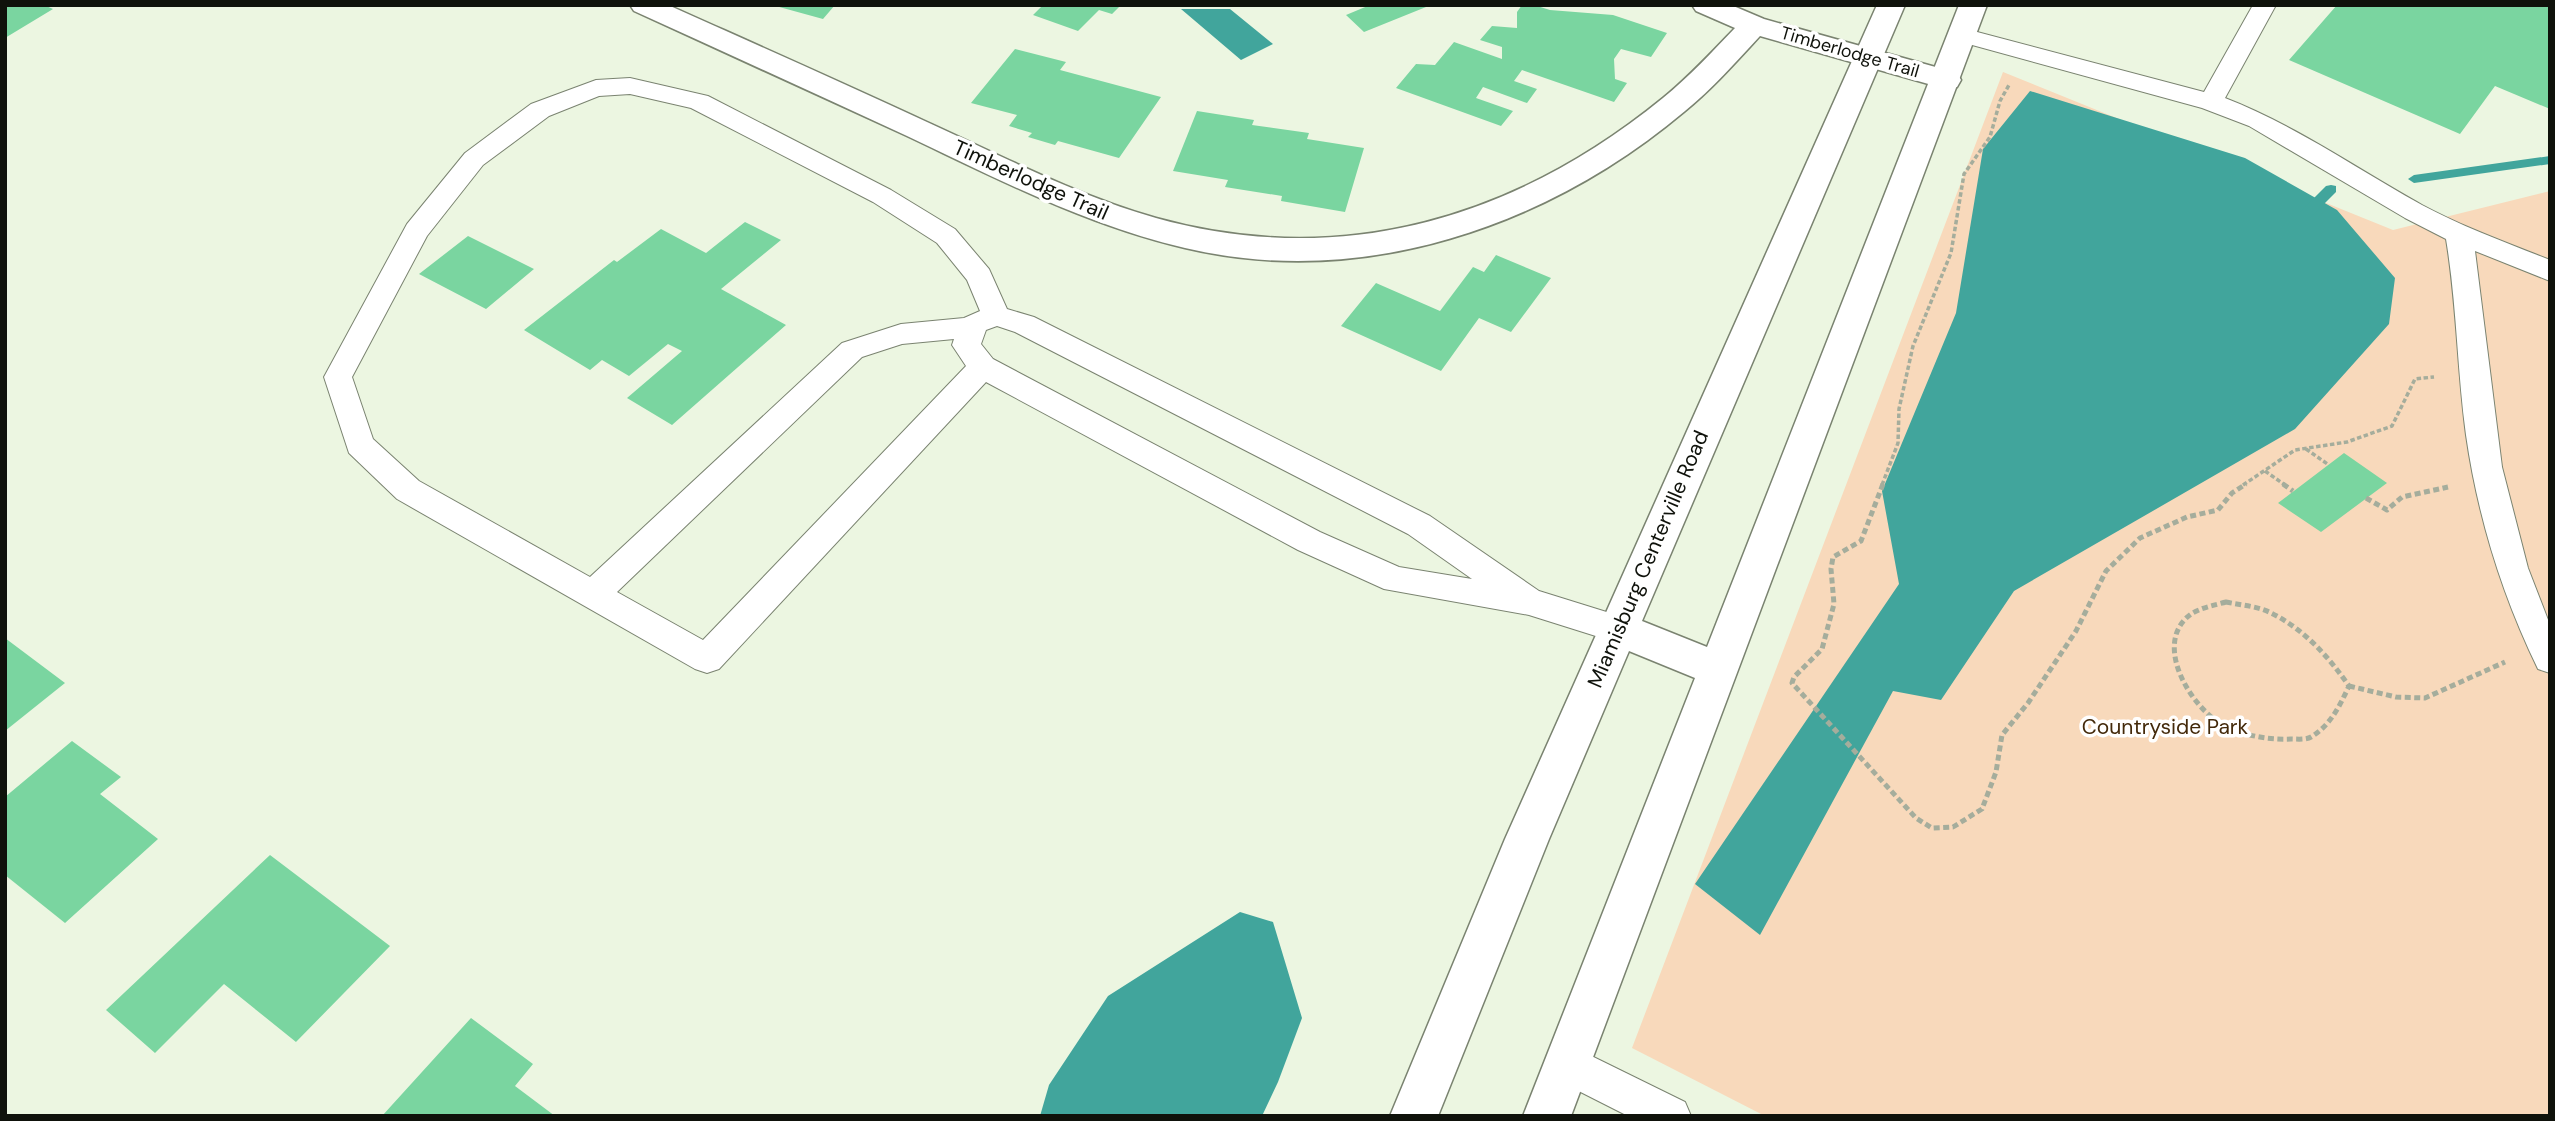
<svg xmlns="http://www.w3.org/2000/svg" width="2555" height="1121" font-family="'DM Sans',sans-serif">
  <style>
    .green { fill: #f8d9bb }
    .water { fill: #41a59c }
    .lines { fill: none; stroke-linecap: round; stroke-linejoin: round }
    .stream { fill: #41a59c; fill-rule: evenodd }
    .building { fill: #7ad5a0 }
    .service-casing { stroke: #7a8370; stroke-width: 2 }
    .minor-casing { stroke: #7a8370; stroke-width: 3 }
    .secondary-casing { stroke: #7a8370; stroke-width: 3 }
    .path-far1 { stroke: #a5ad9c; stroke-width: 3.5; stroke-dasharray: 4.5 2.5; stroke-linecap: butt }
    .path { stroke: #a5ad9c; stroke-width: 5; stroke-dasharray: 6 3.5; stroke-linecap: butt }
    .service { fill: #fff; fill-rule: evenodd }
    .minor { fill: #fff; fill-rule: evenodd }
    .secondary { fill: #fff; fill-rule: evenodd }
    .labels { text-anchor: middle; dominant-baseline: central; stroke-width: 7; stroke-linejoin: round; paint-order: stroke }
    .far-street-label { font-size: 18px; fill: #0f120b; stroke: #fff }
    .street-label { font-size: 21px; fill: #0f120b; stroke: #fff }
    .park-label { font-size: 21px; fill: #43290a; stroke: #fff }
  </style>
  <rect width="100%" height="100%" fill="#ecf6e1"/>
  <path class="green" d="M2003 72 2393 230 2550 191V1116H1765L1632 1048Z"/>
  <path class="water" d="M1181 9H1230L1273 44 1241 60Z
    M2030 91 2245 158 2337 210 2395 278 2389 324 2295 429 2014 591 1941 700 1893 691 1760 935 1695 884 1899 584 1882 491 1956 313 1983 149Z
    M1240 912 1273 922 1302 1018 1278 1082 1262 1116H1040L1049 1085 1108 996Z"/>
  <g class="lines">
    <path class="stream" d="M2550 156V164L2414 183 2408 179 2414 175Z
      M2331 185 2336 186V192L2310 218H2300V212L2326 186Z"/>
  </g>
  <path class="building" d="M5 5H44L53 9 5 38Z
    M772 5H835L823 19Z
    M1043 5H1121L1112 14 1099 10 1078 31 1033 15Z
    M1370 5H1431L1364 32 1346 15Z
    M1522 5H1534L1550 10 1613 15 1667 33 1651 57 1621 49 1614 59 1615 79 1627 83 1614 102 1522 70 1514 81 1537 89 1527 103 1483 87 1476 98 1513 111 1501 126 1396 88 1416 64 1435 65 1454 42 1502 59V47L1480 40 1492 26 1517 28V12Z
    M2337 5H2550V109L2495 86 2460 134 2289 60Z
    M1015 49 1066 62 1060 70 1161 97 1119 158 1058 141 1055 145 1028 137 1032 133 1009 126 1017 115 971 103Z
    M1197 111 1254 120 1252 125 1309 133 1307 139 1364 148 1345 212 1281 201 1282 196 1225 187 1228 180 1173 171Z
    M745 222 781 240 721 289 786 325 672 425 627 398 682 351 668 344 629 376 602 360 590 370 524 330 614 260 617 262 661 229 706 253Z
    M468 236 534 269 486 309 419 274Z
    M1496 255 1551 278 1511 332 1479 318 1441 371 1341 326 1376 283 1440 311 1473 267 1484 272Z
    M2344 453 2387 483 2321 532 2278 503Z
    M5 638 65 683 5 731Z
    M72 741 121 777 100 794 158 839 65 923 5 875V797Z
    M270 855 390 946 296 1042 224 984 155 1053 106 1010Z
    M471 1018 533 1064 515 1086 555 1116H382Z"/>
  <g class="lines">
    <g class="service-casing">
      <path id="service" d="M2253 5H2276L2225 98C2295 125 2357 169 2422 205 2463 227 2507 243 2550 260V281L2475 251 2502 467 2528 568 2550 625V673L2538 669C2502 595 2478 518 2466 435 2457 370 2457 304 2446 239L2405 218 2249 126 2202 108 1954 40 1950 35 1954 30 1962 28 2204 92Z
        M630 78 708 96 891 190 955 229 989 269 1007 309 1034 317 1430 516 1539 591 1629 619 1634 629 1629 639 1618 643 1529 615 1384 589 1298 550 986 382 719 669 707 673 695 669 397 499 349 453 324 377 407 224 465 153 531 104 596 80ZM630 94 691 108 873 202 937 243 967 280 980 311 964 318 901 324 842 343 590 577 419 481 373 439 352 377 427 236 483 165 549 116 599 96ZM997 326 1015 332 1408 534 1472 579 1399 567 1320 532 993 359 981 344 986 330ZM954 339 952 345 966 366 703 640 617 592 862 357 902 344Z
        M1567 1044 1685 1102 1691 1116H1628L1553 1078 1547 1064 1553 1050Z"/>
    </g>
    <g class="minor-casing">
      <path id="minor" d="M630 5H668C755 44 841 82 927 122 1002 156 1076 195 1156 218 1342 270 1516 218 1663 98 1689 77 1712 52 1735 28L1696 11 1692 5H1731L1764 19 1957 73 1961 80 1957 87 1946 89 1760 36C1736 62 1712 89 1685 111 1547 227 1363 290 1185 248 1086 225 998 179 907 136 816 94 725 52 634 11Z"/>
    </g>
    <g class="secondary-casing">
      <path id="secondary" d="M1877 5H1905L1642 621 1707 647 1959 5H1987L1571 1116H1523L1695 678 1629 651 1549 839 1438 1116H1390L1505 839Z"/>
    </g>
    <path class="path-far1" d="M2306 449 2329 465
      M2265 471 2285 485
      M1882 485 1898 443 1899 409 1913 346 1951 253 1964 174 1990 137 2000 101 2009 85
      M2243 485 2295 450 2347 442 2392 426 2415 379 2434 377"/>
    <path class="path" d="M1883 484 1861 541 1833 557 1831 569 1834 604 1822 649 1794 677 1792 683 1916 818 1932 828 1953 827 1982 809 1996 772 2002 735 2028 703 2076 631 2106 571 2140 538 2187 517 2218 510 2232 493 2246 484
      M2283 484 2293 491
      M2366 498 2387 510 2402 497 2448 487
      M2226 602C2240 605 2256 606 2269 612 2303 628 2328 656 2349 686 2340 705 2331 725 2311 737 2306 740 2297 739 2291 739 2269 740 2248 736 2228 728 2193 712 2150 644 2191 614 2200 608 2215 605 2226 602Z
      M2349 686 2396 697 2425 698 2505 662"/>
    <use href="#service" class="service"/>
    <use href="#minor" class="minor"/>
    <use href="#secondary" class="secondary"/>
  </g>
  <g class="labels">
    <g class="far-street-label">
      <text transform="translate(1850 52) rotate(16)">Timberlodge Trail</text>
    </g>
    <g class="street-label">
      <text transform="translate(1031 180) rotate(24)">Timberlodge Trail</text>
      <text transform="translate(1648 559) rotate(-67)">Miamisburg Centerville Road</text>
    </g>
    <g class="park-label">
      <text x="2165" y="727">Countryside Park</text>
    </g>
  </g>
  <rect width="2555" height="1121" fill="none" stroke="#0f120b" stroke-width="14"/>
</svg>
